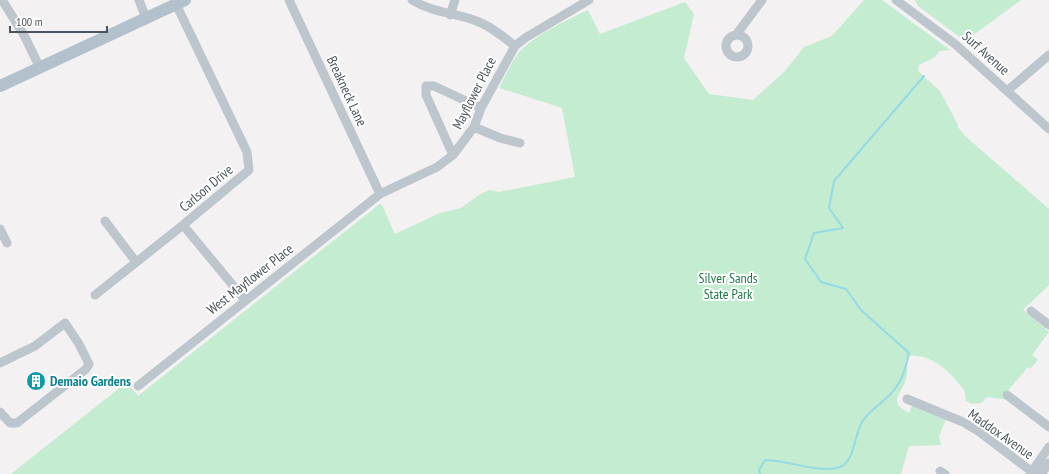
<svg xmlns="http://www.w3.org/2000/svg" width="1049" height="474" font-family="'PT Sans Narrow',sans-serif">
  <style>
    .green { fill: #c3ecd0 }
    .lines { fill: none; stroke-linecap: round; stroke-linejoin: round }
    .stream { stroke: #94dae6; stroke-width: 2 }
    .minor { stroke: #bdc6cc; stroke-width: 9 }
    .major { stroke: #b3c1cd; stroke-width: 12 }
    .labels { text-anchor: middle; dominant-baseline: central; stroke-width: 4; stroke-linejoin: round; paint-order: stroke }
    .street-label { font-size: 14px; fill: #4a555d; stroke: #fff }
    .park-label { font-size: 14px; fill: #1f7a46; stroke: #fff }
    .culture-label { font-size: 14px; font-weight: bold; fill: #0d838f; stroke: #fff; text-anchor: start }
  </style>
  <rect width="100%" height="100%" fill="#f3f1f1"/>
  <path class="green" d="M864 0H882L950 50 939 51 935 57 919 65 918 71 940 91 958 125 957 126 965 136 1049 209V285L1023 310 1049 332 1032 355 1038 360 1030 369 1028 367 1006 393 1009 400 987 397 981 403 972 404 966 401C965 397 966 392 963 389 951 372 931 353 908 356 907 363 908 371 906 379 903 393 886 402 909 413L912 406 946 419 939 437 941 445 909 446 901 474H11L127 382 138 396 381 203 395 234 440 213 461 208 479 195 489 190 499 192 575 177 562 108 499 88C505 77 510 65 517 55 533 35 566 21 588 10L600 34 685 2 694 14 684 58 709 94 753 100 785 71 804 47 832 36Z
    M915 0H1021L965 41 918 6Z"/>
  <g class="lines">
    <path class="stream" d="M760 474 759 470 765 460C788 460 819 474 840 467 855 461 854 435 862 422 871 408 885 402 894 390 903 379 906 366 909 353L861 310 846 289 821 282 805 259 814 233 843 228 829 208 834 181 924 76"/>
    <path class="minor" d="M2 0 24 35 40 68
      M139 0 146 18
      M289 0 380 194
      M412 0C433 13 457 13 479 22 493 28 504 37 515 46
      M896 0 955 44 1049 129
      M450 15 455 0
      M736 35 762 0
      M726 46a11 11 0 1 1 22 0a11 11 0 1 1-22 0Z
      M1007 91 1049 55
      M474 127 500 138 520 143
      M453 155 426 95V86H434L481 108
      M105 221 136 262
      M183 225 245 300
      M0 229 7 243
      M95 295 183 225 249 170 247 152 176 4
      M1031 311 1049 325
      M0 363 35 346 65 323 79 344 89 364 86 369 17 423H10L0 412
      M138 386 380 194 437 167 453 155 474 127 481 108 515 46 525 38 589 0
      M1007 395 1049 427
      M907 399 963 422 978 431 1035 474
      M940 471 945 474
      M1030 474 1049 447
      M1041 474 1049 463"/>
    <path class="major" d="M0 86 185 0"/>
  </g>
  <defs>
    <g id="building-disc" transform="scale(1)"><circle r="9.5" fill="#0f9aa8" stroke="#fff"/><path d="M-4-6H4V6H1V3H-1V6H-4ZM-2.5-4.3h1.7v1.8h-1.7ZM.8-4.3h1.7v1.8H.8ZM-2.5-1h1.7V.8h-1.7ZM.8-1h1.7V.8H.8Z" fill="#fff"/></g>
  </defs>
  <g fill-rule="evenodd">
    <use href="#building-disc" x="36" y="381"/>
  </g>
  <g class="labels">
    <g class="street-label">
      <text transform="translate(986 53) rotate(42)">Surf Avenue</text>
      <text transform="translate(347 91) rotate(65)">Breakneck Lane</text>
      <text transform="translate(474 93) rotate(-63)">Mayflower Place</text>
      <text transform="translate(206 188) rotate(-40)">Carlson Drive</text>
      <text transform="translate(250 279) rotate(-38)">West Mayflower Place</text>
      <text transform="translate(1001 434) rotate(35)">Maddox Avenue</text>
    </g>
    <g class="park-label">
      <text x="728" y="278">Silver Sands<tspan x="728" dy="16">State Park</tspan></text>
    </g>
    <g class="culture-label">
      <text x="50" y="381">Demaio Gardens</text>
    </g>
  </g>
  <path d="M10 26v6h97v-6" fill="none" stroke="#4a555d" stroke-width="2"/>
  <text x="16" y="26" font-size="12" fill="#4a555d" stroke="#ffffff" stroke-width="3" paint-order="stroke">100 m</text>
</svg>
